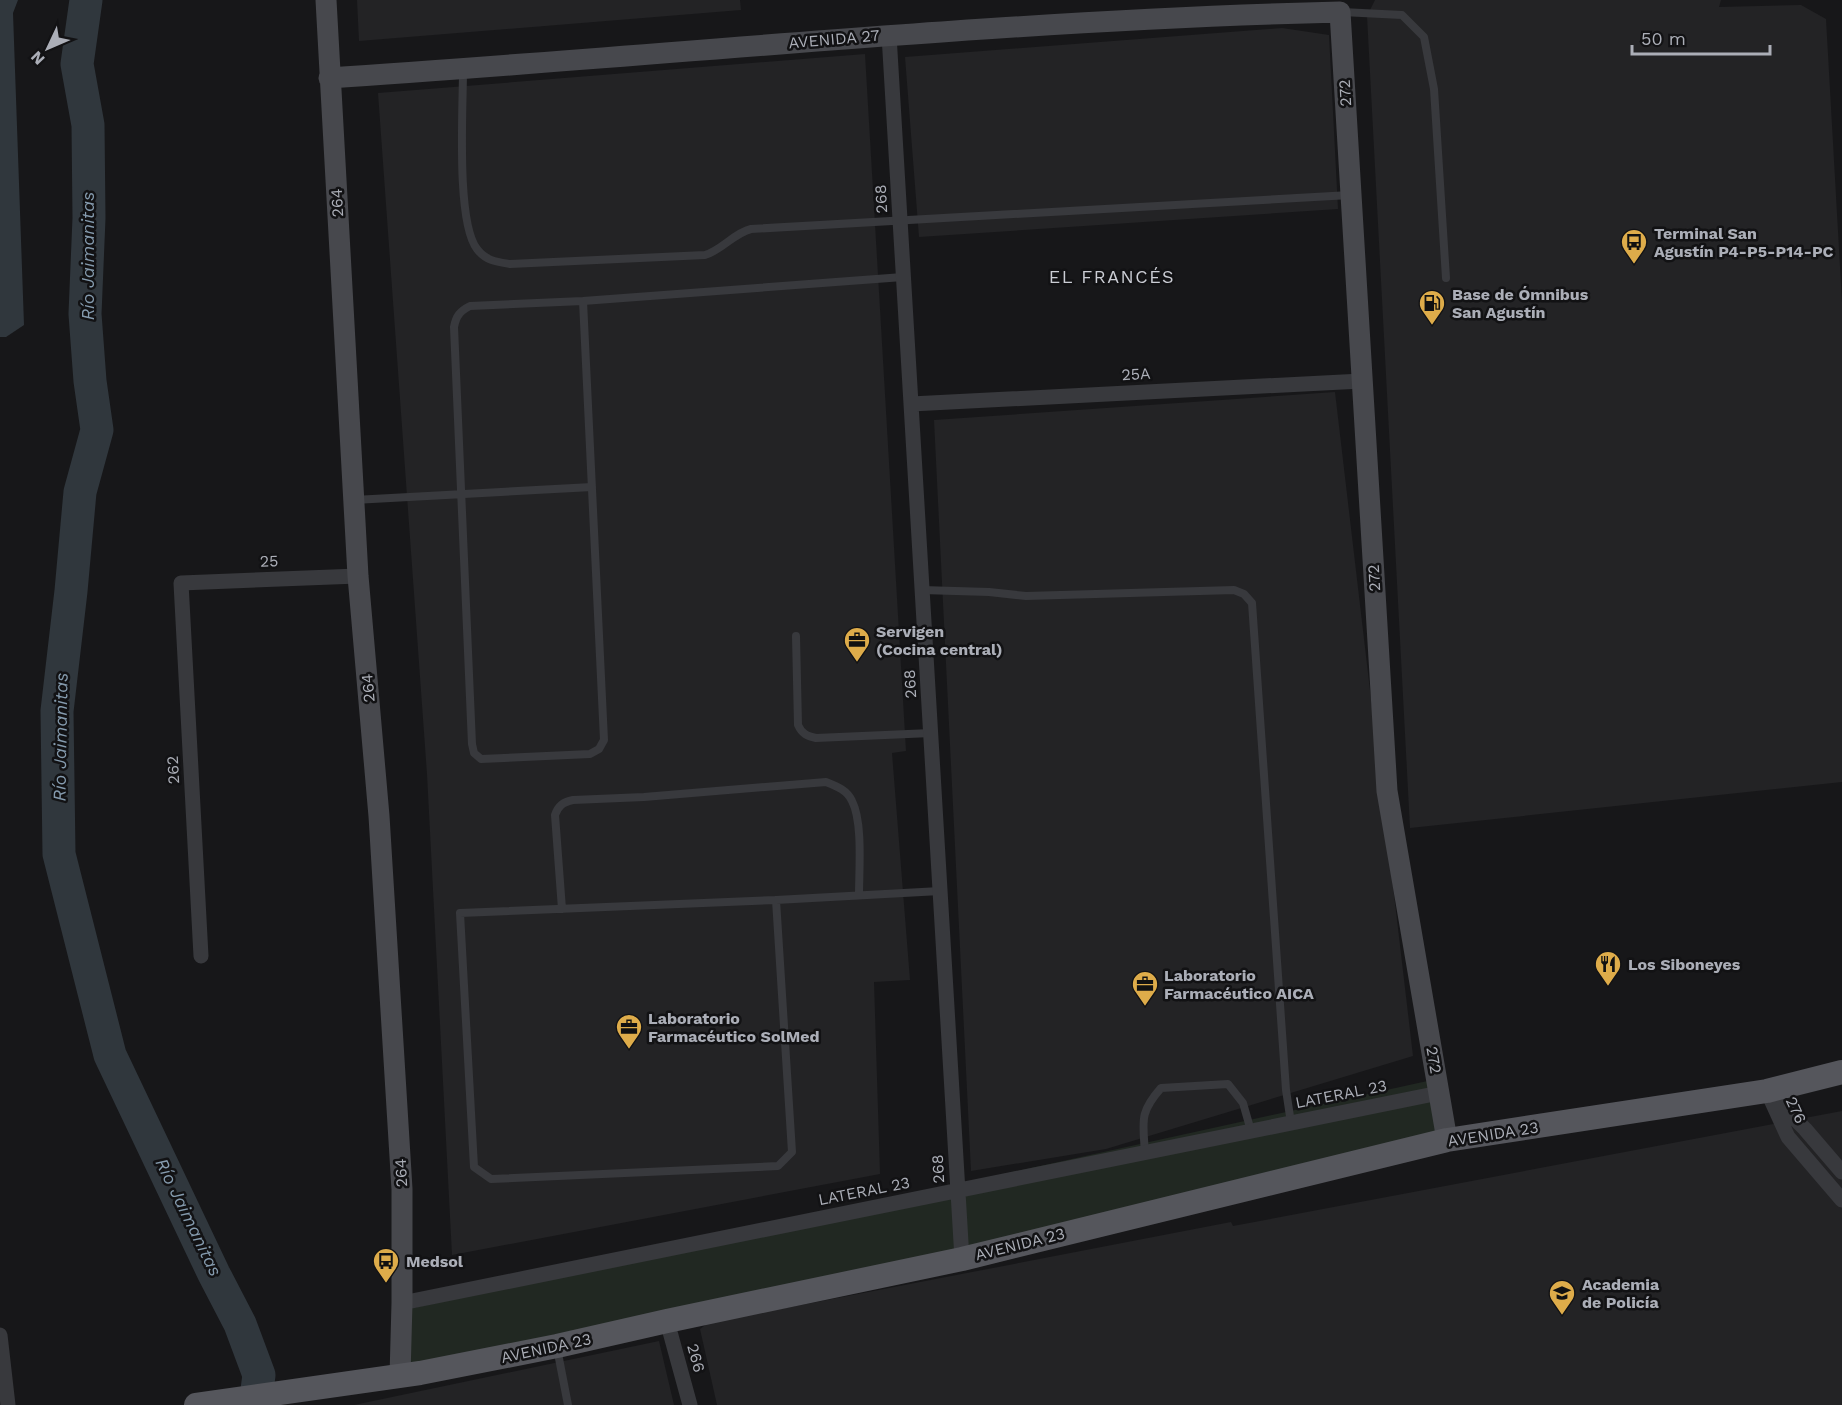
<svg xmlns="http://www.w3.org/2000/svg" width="1842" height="1405" font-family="'Work Sans',sans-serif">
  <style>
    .built { fill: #232325 }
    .green { fill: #212822 }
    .water { fill: #30373d }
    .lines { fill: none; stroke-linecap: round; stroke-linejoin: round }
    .river { stroke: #30373d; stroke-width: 33 }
    .lane { stroke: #38393d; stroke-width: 8 }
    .street { stroke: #38393d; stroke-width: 15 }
    .secondary { stroke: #47484d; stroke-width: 21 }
    .primary { stroke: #55565c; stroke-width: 24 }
    .labels { text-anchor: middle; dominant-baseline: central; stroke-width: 5; stroke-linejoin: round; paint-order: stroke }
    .street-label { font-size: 16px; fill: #abaeb7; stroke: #121214 }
    .poi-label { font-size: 16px; font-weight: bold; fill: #abaeb7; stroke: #121214; text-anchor: start }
    .water-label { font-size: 18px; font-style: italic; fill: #859bae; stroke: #121214 }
    .neighbourhood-label { font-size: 18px; letter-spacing: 1.5px; fill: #cbcdd4; stroke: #121214 }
  </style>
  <rect width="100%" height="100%" fill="#171719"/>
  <path class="built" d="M357 0H740L741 10 359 41Z
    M1375 0H1721L1719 7 1801 5 1826 19 1842 302V782L1410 828 1367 16Z
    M1282 28 1329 35 1338 209 919 237 905 57Z
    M865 54 906 751 892 753 910 980 874 982 880 1174 452 1255 427 774 378 93Z
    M1335 392 1413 1056 1106 1149 971 1171 934 420Z
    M1842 1111V1405H717L700 1329 708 1323 1231 1222 1233 1226Z
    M659 1341 674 1405H354Z"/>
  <path class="green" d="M1432 1080 1447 1140 401 1374 400 1311 953 1185Z"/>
  <path class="water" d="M0 0H18L13 13 24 325 6 337H0Z"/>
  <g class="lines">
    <path class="river" d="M86 0 77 64 88 125 89 218 85 314 90 381 97 430 80 492 71 591 57 711 59 854 110 1055 214 1274 240 1324 259 1375 255 1405"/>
    <path class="lane" d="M1342 12 1402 15 1424 37 1434 89 1446 278
      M463 70C463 108 456 222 477 249 486 261 497 262 510 264L705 255C722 250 734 233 751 229L1350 195
      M583 301 604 740 599 749 590 754 481 759 474 753 472 744 454 327C456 316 460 311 470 306L583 301 903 277
      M354 500 592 487
      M922 590 989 592 1026 596 1234 590 1244 594 1252 603 1286 1090 1291 1123
      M796 636 798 725C802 734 807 736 816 738L931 733
      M776 900 792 1152 778 1166 491 1179 474 1167 460 913 776 900 940 891
      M562 909 555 815C558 806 563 802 573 800L644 797 826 782C836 786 847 790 852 801 863 822 859 870 859 895
      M1145 1153C1143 1121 1139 1113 1161 1088L1228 1084 1243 1103 1251 1131
      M557 1348 568 1405"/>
    <path class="street" d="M889 35 962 1259
      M911 404 1362 381
      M201 956 181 583 358 576
      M1842 1172 1805 1129 1767 1091 1788 1137 1842 1200
      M402 1303 1439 1093
      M667 1321 690 1405
      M0 1335 8 1405"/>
    <path class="secondary" d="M326 0 358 576 379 816 402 1189V1303L400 1376
      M329 78C666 56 1002 20 1340 12L1387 791 1447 1140"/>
    <path class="primary" d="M196 1405 420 1373 557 1346 667 1321 962 1259 1447 1140 1767 1091 1842 1072"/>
  </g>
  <defs>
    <g id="bus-pin" transform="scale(1.35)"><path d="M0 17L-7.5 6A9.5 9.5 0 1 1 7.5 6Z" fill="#deac4a" stroke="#121214"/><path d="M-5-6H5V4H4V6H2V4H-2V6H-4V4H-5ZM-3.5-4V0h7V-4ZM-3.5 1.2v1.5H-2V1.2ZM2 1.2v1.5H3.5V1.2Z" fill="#111"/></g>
    <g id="fuel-pin" transform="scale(1.35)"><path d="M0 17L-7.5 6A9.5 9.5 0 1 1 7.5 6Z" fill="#deac4a" stroke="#121214"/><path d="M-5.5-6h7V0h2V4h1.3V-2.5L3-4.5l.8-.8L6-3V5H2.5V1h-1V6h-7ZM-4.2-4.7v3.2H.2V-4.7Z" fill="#111"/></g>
    <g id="office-pin" transform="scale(1.35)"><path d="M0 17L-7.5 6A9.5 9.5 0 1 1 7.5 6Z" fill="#deac4a" stroke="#121214"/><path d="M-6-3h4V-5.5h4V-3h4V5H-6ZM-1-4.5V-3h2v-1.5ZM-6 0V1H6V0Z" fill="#111"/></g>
    <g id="restaurant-pin" transform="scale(1.35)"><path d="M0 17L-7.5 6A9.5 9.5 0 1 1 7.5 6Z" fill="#deac4a" stroke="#121214"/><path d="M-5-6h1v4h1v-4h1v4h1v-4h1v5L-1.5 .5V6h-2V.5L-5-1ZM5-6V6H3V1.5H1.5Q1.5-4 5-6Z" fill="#111"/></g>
    <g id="university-pin" transform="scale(1.35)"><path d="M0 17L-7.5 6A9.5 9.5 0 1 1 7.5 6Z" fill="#deac4a" stroke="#121214"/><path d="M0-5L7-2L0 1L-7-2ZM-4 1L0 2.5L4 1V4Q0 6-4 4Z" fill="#111"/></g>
  </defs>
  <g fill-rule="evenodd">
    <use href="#bus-pin" x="1634" y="242"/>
    <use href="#fuel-pin" x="1432" y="303"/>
    <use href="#office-pin" x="857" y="640"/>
    <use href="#restaurant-pin" x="1608" y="964"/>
    <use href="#office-pin" x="1145" y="984"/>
    <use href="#office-pin" x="629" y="1027"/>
    <use href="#bus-pin" x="386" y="1261"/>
    <use href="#university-pin" x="1562" y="1293"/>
  </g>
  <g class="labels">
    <g class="street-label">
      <text transform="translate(834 39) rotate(-5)">AVENIDA 27</text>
      <text transform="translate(1345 93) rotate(-93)">272</text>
      <text transform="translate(881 199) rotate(-93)">268</text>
      <text transform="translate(337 203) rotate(-93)">264</text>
      <text transform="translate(1136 374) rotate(-3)">25A</text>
      <text transform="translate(269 561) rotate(-2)">25</text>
      <text transform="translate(1374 578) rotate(-93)">272</text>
      <text transform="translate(910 684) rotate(-93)">268</text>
      <text transform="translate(368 688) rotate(-95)">264</text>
      <text transform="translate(173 770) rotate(-93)">262</text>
      <text transform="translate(1434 1060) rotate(80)">272</text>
      <text transform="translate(1341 1094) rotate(-11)">LATERAL 23</text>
      <text transform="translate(1796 1110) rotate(65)">276</text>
      <text transform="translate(1493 1134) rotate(-9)">AVENIDA 23</text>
      <text transform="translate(938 1169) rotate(-93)">268</text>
      <text transform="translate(401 1173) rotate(-93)">264</text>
      <text transform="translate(864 1191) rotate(-11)">LATERAL 23</text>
      <text transform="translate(1020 1244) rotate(-14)">AVENIDA 23</text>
      <text transform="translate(546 1348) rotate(-12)">AVENIDA 23</text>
      <text transform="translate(696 1358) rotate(75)">266</text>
    </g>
    <g class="poi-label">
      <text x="1654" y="233">Terminal San<tspan x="1654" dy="18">Agustín P4-P5-P14-PC</tspan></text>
      <text x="1452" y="294">Base de Ómnibus<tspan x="1452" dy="18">San Agustín</tspan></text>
      <text x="876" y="631">Servigen<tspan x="876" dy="18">(Cocina central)</tspan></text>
      <text x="1628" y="964">Los Siboneyes</text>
      <text x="1164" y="975">Laboratorio<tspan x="1164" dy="18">Farmacéutico AICA</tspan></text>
      <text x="648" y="1018">Laboratorio<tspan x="648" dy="18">Farmacéutico SolMed</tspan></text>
      <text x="406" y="1261">Medsol</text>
      <text x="1582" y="1284">Academia<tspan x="1582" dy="18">de Policía</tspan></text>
    </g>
    <g class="water-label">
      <text transform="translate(87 256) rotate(-90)">Río Jaimanitas</text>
      <text transform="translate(60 737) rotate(-89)">Río Jaimanitas</text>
      <text transform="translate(189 1217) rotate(64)">Río Jaimanitas</text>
    </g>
    <g class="neighbourhood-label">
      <text x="1112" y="276">EL FRANCÉS</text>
    </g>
  </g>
  <g transform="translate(48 48) rotate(226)" stroke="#121214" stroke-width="4.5" paint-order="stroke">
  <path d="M0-4.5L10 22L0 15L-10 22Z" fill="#abaeb7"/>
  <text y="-9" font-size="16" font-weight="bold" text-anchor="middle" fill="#abaeb7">N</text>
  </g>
  <path d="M1632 45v9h138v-9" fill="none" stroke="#abaeb7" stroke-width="3"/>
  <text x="1641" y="45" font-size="18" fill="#abaeb7" stroke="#121214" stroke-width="4.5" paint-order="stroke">50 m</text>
</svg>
